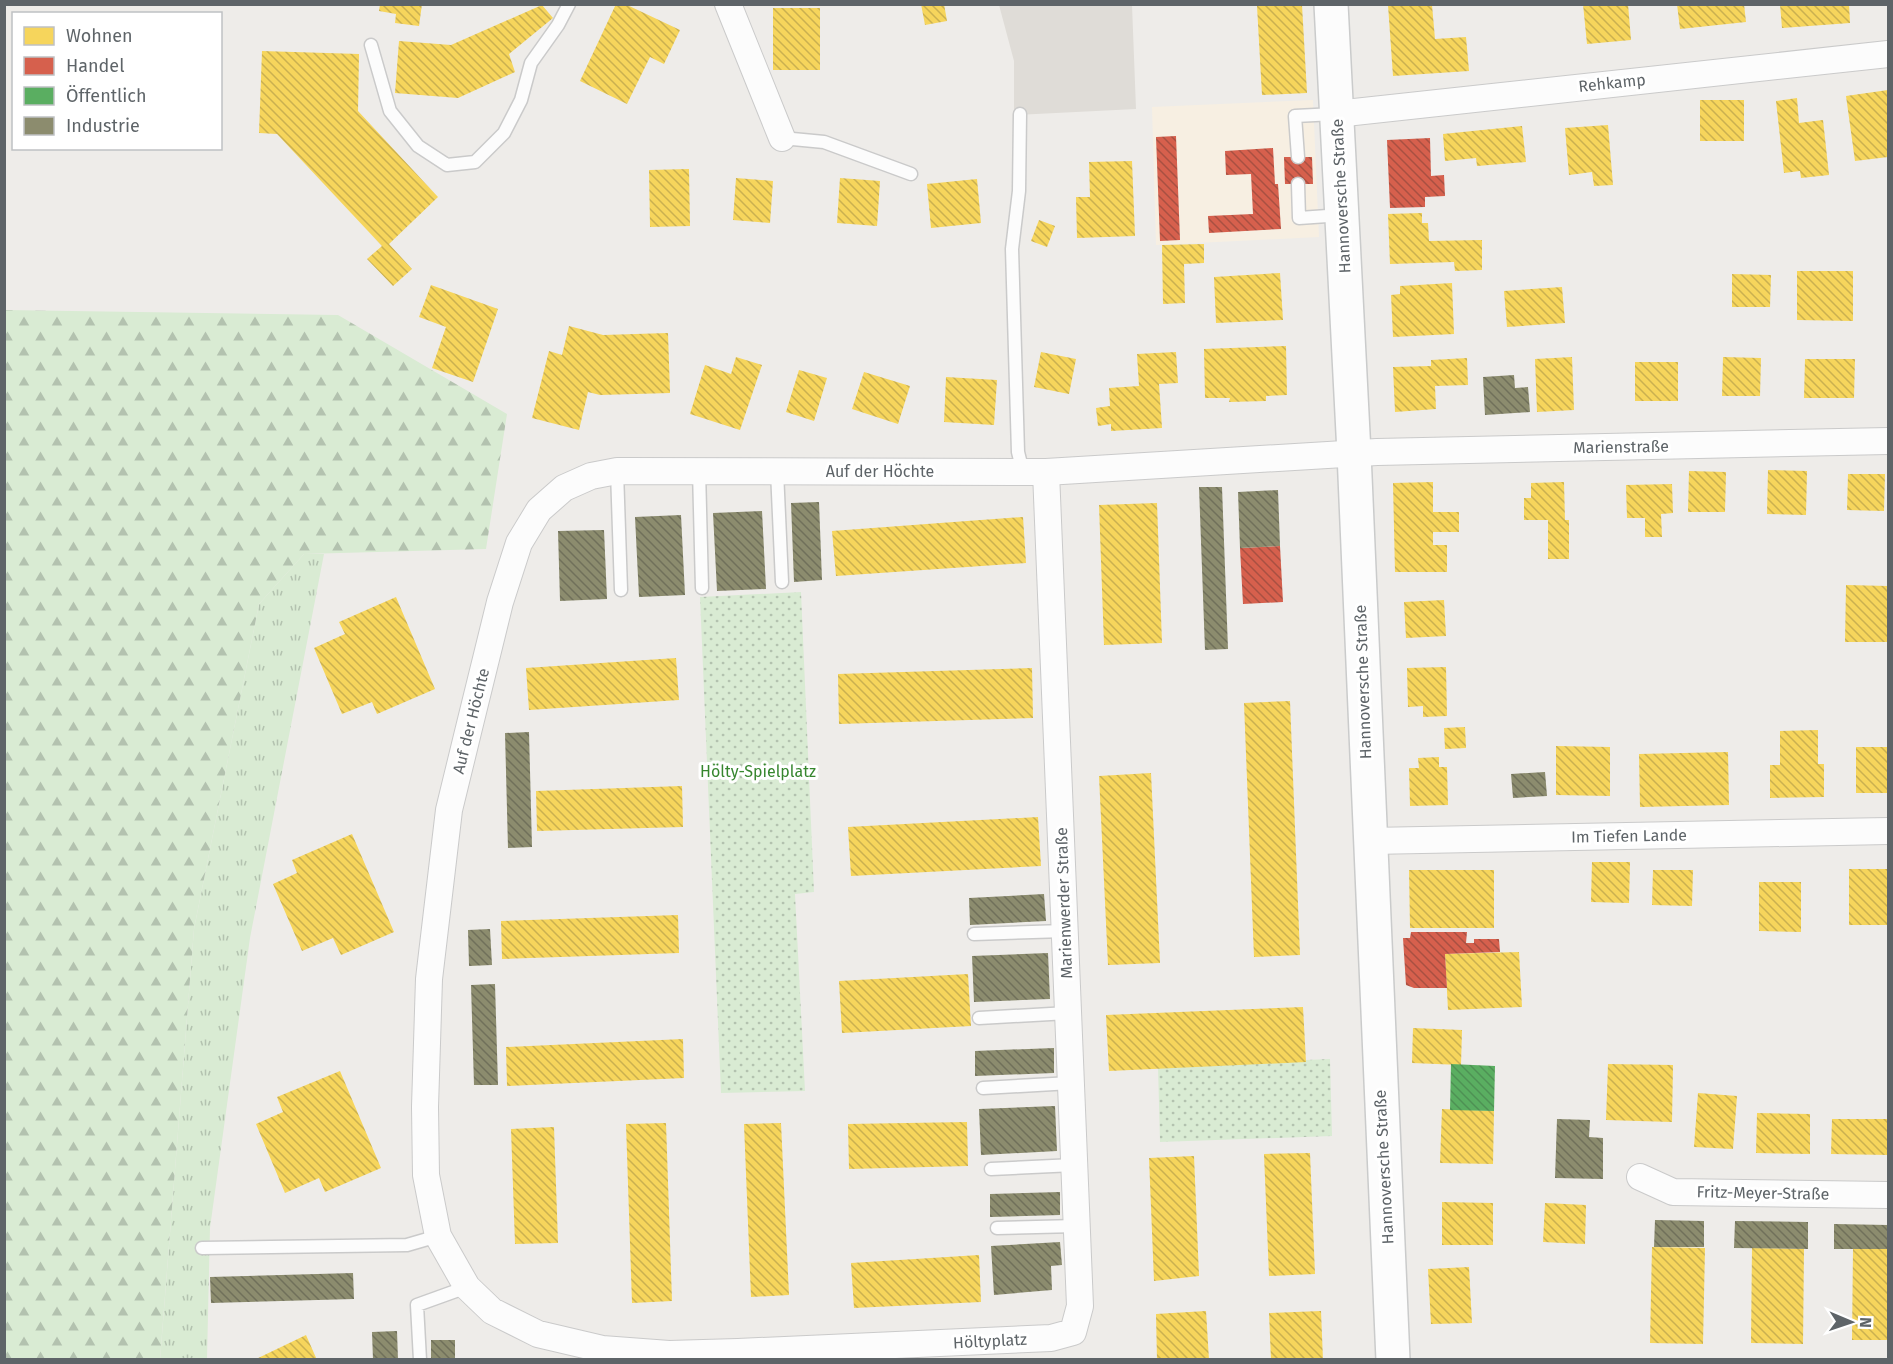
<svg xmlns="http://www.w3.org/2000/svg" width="1893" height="1364" font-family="'Fira Sans',sans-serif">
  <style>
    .commercial { fill: #f7efe2 }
    .education { fill: #dfdcd7 }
    .grass { fill: url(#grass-tufts) }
    .forest { fill: url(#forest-firs) }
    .park { fill: url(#park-dots) }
    .homes { fill: url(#homes-back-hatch) }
    .shops { fill: url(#shops-back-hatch) }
    .public { fill: url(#public-back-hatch) }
    .industry { fill: url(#industry-back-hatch) }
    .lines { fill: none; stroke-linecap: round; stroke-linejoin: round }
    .lane-casing { stroke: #cacaca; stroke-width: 15 }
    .street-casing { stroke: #cacaca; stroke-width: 28 }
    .secondary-casing { stroke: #cacbcb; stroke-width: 36 }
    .lane { stroke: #fcfcfc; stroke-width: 12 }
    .street { stroke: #fcfcfc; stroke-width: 26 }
    .secondary { stroke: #fcfcfc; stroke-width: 33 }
    .labels { text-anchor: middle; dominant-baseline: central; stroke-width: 6; stroke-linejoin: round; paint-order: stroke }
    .street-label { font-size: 16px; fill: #5e6468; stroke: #fff }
    .park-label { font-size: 16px; fill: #36862e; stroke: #fff }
  </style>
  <defs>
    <pattern id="grass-tufts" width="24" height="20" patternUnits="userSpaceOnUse" patternTransform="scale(1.5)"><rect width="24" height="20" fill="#d9ebd3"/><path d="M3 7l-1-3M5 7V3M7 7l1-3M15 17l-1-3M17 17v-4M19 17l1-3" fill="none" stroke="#b3c2af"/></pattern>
    <pattern id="forest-firs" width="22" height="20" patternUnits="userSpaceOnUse" patternTransform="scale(1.5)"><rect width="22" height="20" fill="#d9ebd3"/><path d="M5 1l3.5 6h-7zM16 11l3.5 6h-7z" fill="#b3c2af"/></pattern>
    <pattern id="park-dots" width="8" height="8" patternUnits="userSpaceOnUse" patternTransform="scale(1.5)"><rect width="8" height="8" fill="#d9ebd3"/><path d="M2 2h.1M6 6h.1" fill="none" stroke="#b3c2af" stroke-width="1.8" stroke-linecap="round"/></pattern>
    <pattern id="homes-back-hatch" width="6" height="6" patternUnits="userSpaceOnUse" patternTransform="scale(1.5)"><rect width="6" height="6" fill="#f6d55c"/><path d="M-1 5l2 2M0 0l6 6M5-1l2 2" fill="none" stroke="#cab050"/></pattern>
    <pattern id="shops-back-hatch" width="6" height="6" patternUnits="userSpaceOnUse" patternTransform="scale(1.5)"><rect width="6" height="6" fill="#d6604d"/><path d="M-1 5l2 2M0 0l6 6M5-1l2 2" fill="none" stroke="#a85042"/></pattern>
    <pattern id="public-back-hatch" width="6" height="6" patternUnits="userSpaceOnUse" patternTransform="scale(1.5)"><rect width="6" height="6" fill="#5aae61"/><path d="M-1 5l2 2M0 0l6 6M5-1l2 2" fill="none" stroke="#4e9154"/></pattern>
    <pattern id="industry-back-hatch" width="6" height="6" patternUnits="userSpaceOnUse" patternTransform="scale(1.5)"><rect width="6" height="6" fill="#8c8c6e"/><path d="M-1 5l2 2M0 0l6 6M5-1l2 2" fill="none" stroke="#70705a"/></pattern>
  </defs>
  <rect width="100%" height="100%" fill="#eeece9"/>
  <path class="commercial" d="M1313 100 1319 237 1156 245 1152 107Z"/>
  <path class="education" d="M999 5H1132L1136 109 1014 115V61Z"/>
  <path class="grass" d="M304 554H324L250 938 210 1228 207 1359 160 1360 194 929 259 604Z"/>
  <path class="forest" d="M5 310 338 315 507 414 486 549 304 554 259 604 194 929 160 1359H5Z"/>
  <path class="park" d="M801 592 814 892 795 894 805 1091 721 1093 700 597Z
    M1330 1059 1332 1136 1160 1142 1158 1066Z"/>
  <path class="homes" d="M380 4H422L419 26 395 23 396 14 379 11Z
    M616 4H625L680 30 664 64 650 57 627 104 580 81Z
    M921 4H944L947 21 925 25Z
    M1583 4H1628L1631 40 1587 44Z
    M1677 4H1744L1746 22 1680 29Z
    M1780 4H1849L1850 23 1782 28Z
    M542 5 553 18 509 54 515 72 458 98 395 93 399 41 451 45Z
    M1302 5 1307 93 1262 95 1257 6Z
    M1388 5H1432L1435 39 1466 37 1469 71 1393 76Z
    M773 8H820V70H773Z
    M262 51 359 54 358 111 438 197 389 244 412 269 393 286 367 259 382 246 277 134 259 133Z
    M1888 90V157L1855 161 1846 96Z
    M1797 98 1799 123 1823 120 1829 175 1801 178 1800 171 1784 173 1776 101Z
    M1700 100H1744V141H1700Z
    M1608 125 1613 185 1594 186 1592 172 1569 175 1565 128Z
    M1522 126 1526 162 1477 166 1476 158 1445 161 1443 134Z
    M1132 161 1135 236 1077 238 1076 197H1090L1089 162Z
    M689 169 690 226 650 227 649 170Z
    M736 178 773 181 770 223 733 220Z
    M840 178 880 181 877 226 837 223Z
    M977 179 981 223 931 228 927 184Z
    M1422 213V223H1428L1429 241 1482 240V270L1455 271 1454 262 1390 264 1388 214Z
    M1039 220 1055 226 1047 247 1031 241Z
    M1204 244V263L1184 264 1185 303 1163 304 1162 245Z
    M1797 271H1853V321L1797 320Z
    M1280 273 1283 320 1216 323 1214 277Z
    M1732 274 1771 275 1770 307H1732Z
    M1452 283 1454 334 1393 337 1391 295 1400 294V286Z
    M431 285 498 309 473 382 432 368 446 327 419 317Z
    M1562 287 1565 323 1507 327 1504 291Z
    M569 326 603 335 668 333 670 393 600 395 588 392 579 430 532 418 549 351 562 355Z
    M1286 346 1287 395 1266 396V401L1229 402 1230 398H1205L1204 349Z
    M1041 352 1076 359 1069 394 1034 387Z
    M1176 352 1178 383 1159 384 1162 428 1111 431V424L1098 426 1096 408 1110 406 1109 388 1139 386 1137 354Z
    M736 357 762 365 740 430 690 414 705 365 731 374Z
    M1572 357 1574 410 1537 412 1535 359Z
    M1723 357 1761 358 1760 396H1722Z
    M1467 358 1468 385 1435 386 1436 409 1395 412 1393 367 1431 366V360Z
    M1805 359H1855L1854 398H1804Z
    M1635 362H1678V401H1635Z
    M799 370 827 378 814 421 786 412Z
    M864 372 910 386 898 424 852 409Z
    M946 377 997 380 994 425 944 422Z
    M1768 470 1807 471 1806 515 1767 514Z
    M1689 471 1726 472 1725 512H1688Z
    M1848 474H1885L1884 511 1847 510Z
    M1433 482V512H1459V532H1433V545H1447V572H1395L1393 483Z
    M1564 482 1565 520H1569V559H1548V520H1524V498H1531V483Z
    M1672 484 1673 513 1661 514 1662 537H1645V518H1627L1626 485Z
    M1157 503 1162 643 1104 645 1099 505Z
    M1023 517 1026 563 836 576 832 531Z
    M1846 585 1888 586V642H1845Z
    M396 597 435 689 377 714 372 702 342 714 314 648 345 634 339 622Z
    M1444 600 1446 636 1406 638 1404 602Z
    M676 658 679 700 529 710 526 668Z
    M1446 667 1447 716 1423 717V706L1408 707 1407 668Z
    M1032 668 1033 718 839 724 838 674Z
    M1290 701 1300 955 1254 957 1244 703Z
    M1465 727 1466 748 1445 749 1444 728Z
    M1818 730V764H1824V797L1770 798V765H1780V731Z
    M1556 746 1610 747V796L1556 795Z
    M1856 747H1888V793H1856Z
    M1728 752 1729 805 1640 807 1639 754Z
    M1439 757V767H1447L1448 805 1410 806 1409 768H1419L1418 758Z
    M1151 773 1160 963 1108 965 1099 776Z
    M682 786 683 827 537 831 536 791Z
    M1038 817 1041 866 851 876 848 827Z
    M352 834 394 932 341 955 333 938 302 951 273 884 297 873 292 860Z
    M1592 862H1630L1629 903 1591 902Z
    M1849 869H1888V925H1849Z
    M1409 870H1494V928H1410Z
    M1653 870H1693L1692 906 1652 905Z
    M1759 882H1801V932L1759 931Z
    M678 915 679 953 502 959 501 921Z
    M1519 952 1522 1007 1448 1010 1445 954Z
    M968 974 971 1026 842 1033 839 981Z
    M1303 1007 1306 1062 1109 1071 1106 1015Z
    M1413 1028 1462 1030 1461 1065 1412 1063Z
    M683 1039 684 1078 507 1086 506 1047Z
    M1608 1064 1673 1065 1672 1122 1606 1120Z
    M340 1071 381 1168 325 1192 319 1178 285 1193 256 1124 283 1112 277 1097Z
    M1698 1093 1737 1096 1733 1149 1694 1147Z
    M1442 1109 1494 1111 1493 1164 1440 1163Z
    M1757 1113 1810 1114V1154L1756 1153Z
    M1832 1119H1888V1155L1831 1154Z
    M967 1122 968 1166 849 1169 848 1124Z
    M666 1123 672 1301 632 1303 626 1124Z
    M781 1123 789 1295 751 1297 744 1124Z
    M554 1127 558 1243 515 1244 511 1129Z
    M1310 1153 1315 1274 1269 1276 1264 1154Z
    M1194 1156 1199 1276 1154 1281 1149 1158Z
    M1442 1202 1493 1203V1245H1442Z
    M1545 1203 1586 1205 1585 1244 1543 1242Z
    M1652 1247 1705 1248 1703 1344 1650 1343Z
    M1752 1248 1804 1249 1803 1344 1751 1343Z
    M1853 1249H1888V1340H1852Z
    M979 1255 981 1302 854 1308 851 1263Z
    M1469 1267 1472 1323 1431 1324 1428 1269Z
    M1206 1311 1209 1360H1157L1156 1314Z
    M1321 1311 1323 1360H1271L1269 1313Z
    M306 1335 317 1360H254Z"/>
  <path class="shops" d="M1176 136 1180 240 1160 241 1156 137Z
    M1430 138 1431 176 1444 175 1445 196 1425 197V207L1390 208 1387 140Z
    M1273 148 1275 184H1278L1281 229 1209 233 1208 216 1253 214 1251 174 1226 175 1225 151Z
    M1284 157H1312L1313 184H1285Z
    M1280 546 1283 602 1243 604 1240 548Z
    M1411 932H1467L1466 943H1474V939H1499L1500 952 1445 954 1447 988H1414L1406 985 1403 938H1410Z"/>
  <path class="public" d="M1451 1064 1495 1066 1494 1111 1450 1110Z"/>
  <path class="industry" d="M1514 375 1515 388 1528 387 1530 412 1485 415 1483 377Z
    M1199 487H1222L1228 649 1205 650Z
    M1278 490 1280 546 1240 548 1238 492Z
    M819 502 822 580 794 582 791 503Z
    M762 511 766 589 717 591 713 513Z
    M681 515 685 595 639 597 635 517Z
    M604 530 607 599 560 601 558 531Z
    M529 732 532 847 508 848 505 733Z
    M1545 772 1547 796 1513 798 1511 774Z
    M1044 894 1046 921 970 925 969 898Z
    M490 929 492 965 469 966 468 930Z
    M1048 953 1050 999 974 1002 972 956Z
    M495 984 498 1085H474L471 985Z
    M1054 1048V1073L975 1076V1051Z
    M1055 1106 1057 1151 981 1155 979 1109Z
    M1557 1119 1590 1120 1589 1137 1603 1138V1179L1555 1178Z
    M1060 1192V1215L990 1217V1194Z
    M1655 1220 1704 1221V1247H1654Z
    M1735 1221 1808 1222V1249L1734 1248Z
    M1834 1224 1888 1225V1249H1834Z
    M1060 1242 1062 1265 1051 1266 1052 1290 994 1295 991 1246Z
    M353 1273 354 1299 211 1303 210 1277Z
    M397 1331 398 1360H373L372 1332Z
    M431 1340H455V1360H431Z"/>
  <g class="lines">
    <g class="lane-casing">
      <path id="lane" d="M371 45 390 111 418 146 447 165 475 162 504 133 521 100 531 63 558 25 569 4
        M1020 114 1019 191 1012 249 1018 452 1023 472
        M782 138 824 142 911 174
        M1298 157 1295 116 1335 114
        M1298 184 1299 218 1342 215
        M699 470 702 588
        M617 471 621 590
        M777 471 782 582
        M974 934 1065 931
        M979 1018 1068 1013
        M983 1088 1071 1083
        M991 1169 1074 1165
        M997 1228 1077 1226
        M202 1248 407 1245 438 1236
        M420 1360 417 1305 467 1287"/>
    </g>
    <g class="street-casing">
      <path id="street" d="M728 4 782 138
        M1336 114 1888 54
        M1046 472 1080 1306 1073 1332 1051 1338 738 1352 669 1354 602 1349 538 1334 492 1311 467 1287 438 1236 426 1175 425 1107 429 979 449 810 469 728 500 602 519 543 539 510 564 488 591 476 617 471 1046 472 1377 452 1888 441
        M1370 841 1888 831
        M1640 1177 1673 1192 1888 1195"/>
    </g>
    <g class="secondary-casing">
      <path id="secondary" d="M1331 4 1354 453 1393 1360"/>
    </g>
    <use href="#lane" class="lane"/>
    <use href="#street" class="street"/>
    <use href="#secondary" class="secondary"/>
  </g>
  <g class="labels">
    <g class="street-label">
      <text transform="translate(1612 83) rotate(-6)">Rehkamp</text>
      <text transform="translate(1341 196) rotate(-93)">Hannoversche Straße</text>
      <text transform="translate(1621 447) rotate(-1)">Marienstraße</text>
      <text x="880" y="471">Auf der Höchte</text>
      <text transform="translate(1363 682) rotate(-92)">Hannoversche Straße</text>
      <text transform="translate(471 721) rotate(-76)">Auf der Höchte</text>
      <text transform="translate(1629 836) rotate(-1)">Im Tiefen Lande</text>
      <text transform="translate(1064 903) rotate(-92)">Marienwerder Straße</text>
      <text transform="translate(1384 1167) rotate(-93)">Hannoversche Straße</text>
      <text transform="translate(1763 1193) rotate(1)">Fritz-Meyer-Straße</text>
      <text transform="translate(990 1341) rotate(-3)">Höltyplatz</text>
    </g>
    <g class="park-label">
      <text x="758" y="771">Hölty-Spielplatz</text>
    </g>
  </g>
  <rect width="1893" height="1364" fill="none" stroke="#5e6468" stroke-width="12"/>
  <rect x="12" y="12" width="210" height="138" fill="#ffffff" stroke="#bfc1c3" stroke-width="1.5"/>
  <rect x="24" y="27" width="30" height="18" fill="#f6d55c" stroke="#bfc1c3" stroke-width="1.5"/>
  <text x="66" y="42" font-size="18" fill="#5e6468">Wohnen</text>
  <rect x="24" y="57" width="30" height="18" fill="#d6604d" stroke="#bfc1c3" stroke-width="1.5"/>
  <text x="66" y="72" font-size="18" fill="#5e6468">Handel</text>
  <rect x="24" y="87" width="30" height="18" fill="#5aae61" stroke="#bfc1c3" stroke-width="1.5"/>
  <text x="66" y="102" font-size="18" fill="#5e6468">Öffentlich</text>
  <rect x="24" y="117" width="30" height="18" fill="#8c8c6e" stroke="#bfc1c3" stroke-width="1.5"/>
  <text x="66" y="132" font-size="18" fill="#5e6468">Industrie</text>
  <g transform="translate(1851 1322) rotate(92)" stroke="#ffffff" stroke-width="4.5" paint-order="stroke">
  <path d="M0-4.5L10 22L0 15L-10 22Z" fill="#5e6468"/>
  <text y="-9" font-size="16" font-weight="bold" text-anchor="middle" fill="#5e6468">N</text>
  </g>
</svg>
